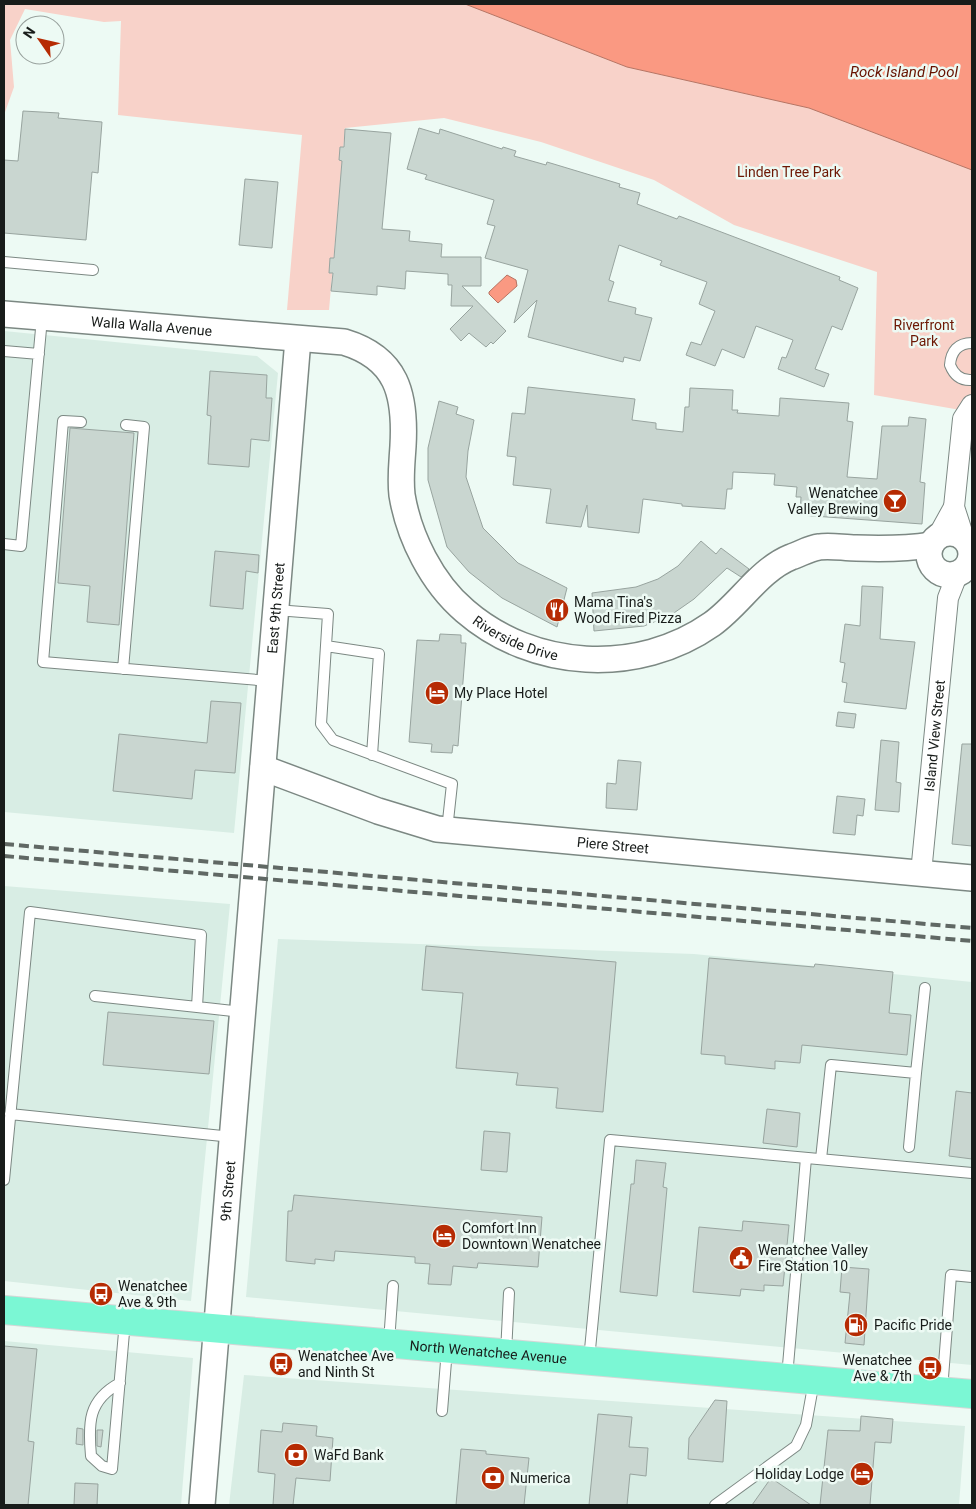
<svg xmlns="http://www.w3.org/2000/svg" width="976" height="1509" font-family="Roboto,sans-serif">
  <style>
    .built { fill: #d8ede4 }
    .green { fill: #f8d2c9 }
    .water { fill: #fa9982; stroke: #b67463 }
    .building { fill: #c9d6d0; stroke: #98a49f }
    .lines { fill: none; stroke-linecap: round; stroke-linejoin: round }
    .service-casing { stroke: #7c8883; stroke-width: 12 }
    .minor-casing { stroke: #7c8883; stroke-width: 22 }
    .tertiary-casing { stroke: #7c8883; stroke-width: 28 }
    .primary-casing { stroke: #d5d6d6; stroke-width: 30 }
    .service { stroke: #fff; stroke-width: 10 }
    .minor { stroke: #fff; stroke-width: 20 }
    .tertiary { stroke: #fff; stroke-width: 25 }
    .primary { stroke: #7bf7d4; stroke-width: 28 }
    .rail { stroke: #606864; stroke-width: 4; stroke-dasharray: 10 5; stroke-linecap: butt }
    .labels { text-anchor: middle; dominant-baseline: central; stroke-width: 5; stroke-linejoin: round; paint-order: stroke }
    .park-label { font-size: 14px; fill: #6d1804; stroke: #edfaf4 }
    .street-label { font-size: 14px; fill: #181c1a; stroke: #edfaf4 }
    .poi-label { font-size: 14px; fill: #181c1a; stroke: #edfaf4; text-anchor: start }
    .water-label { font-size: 15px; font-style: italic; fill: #671200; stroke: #edfaf4 }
  </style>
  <rect width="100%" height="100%" fill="#edfaf4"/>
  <path class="built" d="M4 331 257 356 278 373 234 833 4 812Z
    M4 886 230 904 191 1301 4 1281Z
    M278 939 694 954 972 982V1365L246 1297Z
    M4 1341 193 1358 181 1505H4Z
    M244 1375 965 1426 959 1505H229Z"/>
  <path class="green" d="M4 4H465L627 67 809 108 972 170V412L874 395 877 272 734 225 654 180 541 142 444 118 345 128 329 310H287L302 135 118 115 121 21 104 22 25 9 10 40 14 87 4 115Z"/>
  <path class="water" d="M465 4H972V170L809 108 627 67Z
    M507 275 516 280 517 286 498 303 489 294V292Z"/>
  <path class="building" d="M23 111 59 113 58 118 102 122 98 173 92 172 86 240 4 233V160L18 161Z
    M419 128 439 134 440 129 502 149 503 147 516 151 514 156 546 165 547 162 620 184 619 187 640 193 637 204 677 219 679 216 840 277 839 280 858 288 842 330 832 326 815 369 829 374 824 387 778 369 782 357 786 358 793 340 756 326 744 358 722 349 715 366 686 355 691 342 701 345 715 311 699 304 707 282 660 265 662 261 619 245 609 280 614 282 608 301 636 308 635 314 652 318 640 361 624 357 623 362 528 337 537 300 514 323 528 270 485 258 495 226 487 224 494 200 425 179 427 175 407 169Z
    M345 129 391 133 382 229 410 231 409 241 442 244 441 257H481V286H462L506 331 493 344 491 342 486 347 469 333 461 341 450 329 473 306H451L452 285H448V274L406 271 405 289 377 286V295L331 291 333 273H329L330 258H334L342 161 339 160 340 147H344Z
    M245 179 278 182 272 248 239 245Z
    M210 371 267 375 266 398H272L269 441 251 439 249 467 208 464 211 416 207 415Z
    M528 387 635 399 632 420 656 423V429L683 432 685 407H689L690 388 733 390 732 410H738L737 413 779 416 780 398 849 403 847 421 853 422 847 477 877 479 882 426H908L909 417 926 419 920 482 925 483 922 524 800 515 801 497H796L797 487 774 485 775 474 733 472 732 489H727L725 509 682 506V504L643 499 639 533 588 527 587 505 581 527 546 523 551 489 513 485 516 457 507 456 512 413 525 414Z
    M439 401 458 407 456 414 474 420 468 451 466 477 483 528 518 563 567 588 557 627 502 598 469 572 447 547 428 480V448Z
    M70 428 134 433 119 625 87 622 90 586 58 583Z
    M701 541 716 554 721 548 749 569 741 577 727 568 694 599 671 615 644 626 594 631 592 593 636 587 658 579 678 566Z
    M215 551 259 555 258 573 246 571 243 609 210 606Z
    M862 586 883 587 880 639 915 642 906 709 844 702 847 683 842 682 845 663 840 662 845 624 860 626Z
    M440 634 461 635V643H466L458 746 453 745 452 753 431 752 432 744 409 742 417 640 439 641Z
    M211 701 241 703 235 773 195 770 192 799 113 791 119 734 207 743Z
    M838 712 856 714 854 728 836 726Z
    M881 740 899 742 896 782 901 783 899 812 875 810Z
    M962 744H972V846L952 844Z
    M618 760 641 762 637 810 606 808 607 783 616 784Z
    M837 796 865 799 863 816 857 815 855 835 833 833Z
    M426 946 616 962 603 1112 556 1108 558 1088 516 1085 518 1073 456 1068 463 993 422 990Z
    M709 958 814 967 815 964 893 972 889 1013 911 1015 907 1055 802 1045 800 1063 775 1061V1069L725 1064V1056L701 1054Z
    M108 1012 214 1021 209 1074 103 1065Z
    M956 1091 972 1093V1159L949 1156Z
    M767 1109 800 1113 797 1147 763 1143Z
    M484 1131 510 1133 507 1172 481 1170Z
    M636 1160 666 1163 663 1187 667 1188 657 1296 620 1292 631 1184H634Z
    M294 1195 542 1217 538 1267 478 1263 477 1268 453 1266 451 1285 428 1284 430 1264 415 1263V1257L335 1251 334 1261 315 1259V1264L286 1261 288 1211H292Z
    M743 1221 789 1225 783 1286 764 1285V1291L741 1289 740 1296 693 1292 699 1227 742 1231Z
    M842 1267 869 1269 864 1345 845 1343 850 1293 840 1292Z
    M4 1346 37 1349 28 1441 34 1442 28 1505H4Z
    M715 1400 727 1401 723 1462 688 1459 689 1438Z
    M598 1414 632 1417 629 1447 648 1448 646 1476 630 1474 627 1505H589Z
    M861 1416 893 1419 891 1443 875 1442 870 1505H820L828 1430 860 1431Z
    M283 1423 317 1426 316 1436 333 1438 330 1481 296 1478 293 1505H273L275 1474 258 1472 261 1430 282 1432Z
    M77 1428 83 1429V1445L76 1444Z
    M97 1430H103L101 1447 97 1446Z
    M461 1449 486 1451V1454L529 1458 524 1505H456Z
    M771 1478 811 1505H752Z
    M75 1483 98 1484 97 1505H74Z"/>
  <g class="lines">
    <g class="service-casing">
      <path id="service" d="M4 262 93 270
        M972 343C958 343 951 351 950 365 954 375 961 381 972 380
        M4 351 39 354
        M81 422 63 421 43 662 270 681
        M4 544 21 546 42 318
        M276 610 328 614 321 724 333 740 452 784 447 830
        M326 646 379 654 372 755
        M123 669 144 427 126 425
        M95 996 197 1007
        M916 1073 925 988
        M10 1114 232 1137
        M821 1159 831 1065 916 1073 909 1147
        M4 1180 30 912 201 935 197 1007 242 1012
        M389 1342 393 1286
        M506 1353 509 1293
        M589 1360 610 1140 972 1173
        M787 1377 806 1158
        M120 1383C88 1400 88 1423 91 1456L102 1466 112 1469 125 1321
        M942 1390 951 1275 972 1277
        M442 1411 447 1349
        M715 1505 796 1446 806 1425 814 1381"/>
    </g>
    <g class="minor-casing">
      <g id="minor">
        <path d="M938 536 954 507"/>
        <path d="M964 538 954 507 963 419 972 405"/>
        <path id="s1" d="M921 873 948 598 957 575"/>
      </g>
    </g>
    <g class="tertiary-casing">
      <g id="tertiary">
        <path id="s2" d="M4 314 344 342C397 358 406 394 403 446 402 463 400 478 402 495 409 537 432 583 465 611 533 670 638 676 712 624 740 604 759 570 791 557 800 554 810 548 819 547 830 545 844 548 856 548 882 549 905 549 931 545"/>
        <circle cx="950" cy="554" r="21"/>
        <path id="s3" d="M263 768 378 811 437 829 972 878"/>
        <path id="s4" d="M202 1505 298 339"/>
      </g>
    </g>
    <g class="primary-casing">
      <g id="primary">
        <path id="s5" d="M4 1310 972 1394"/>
      </g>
    </g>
    <use href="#service" class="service"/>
    <use href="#minor" class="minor"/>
    <use href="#tertiary" class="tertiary"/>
    <use href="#primary" class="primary"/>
    <path class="rail" d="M4 844 972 928
      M4 856 972 941"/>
  </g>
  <defs>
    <g id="bar-disc" transform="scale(1.25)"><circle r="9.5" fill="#b62b03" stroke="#edfaf4"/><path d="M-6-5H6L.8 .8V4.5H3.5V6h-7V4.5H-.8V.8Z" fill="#fff"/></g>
    <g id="restaurant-disc" transform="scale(1.25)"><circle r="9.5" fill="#b62b03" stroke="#edfaf4"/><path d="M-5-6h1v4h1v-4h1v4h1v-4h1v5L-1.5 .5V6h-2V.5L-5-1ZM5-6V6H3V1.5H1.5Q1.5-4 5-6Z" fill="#fff"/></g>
    <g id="hotel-disc" transform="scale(1.25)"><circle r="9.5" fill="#b62b03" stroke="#edfaf4"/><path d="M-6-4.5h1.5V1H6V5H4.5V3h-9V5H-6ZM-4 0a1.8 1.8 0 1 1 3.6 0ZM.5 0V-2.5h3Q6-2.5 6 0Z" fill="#fff"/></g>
    <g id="civic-disc" transform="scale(1.25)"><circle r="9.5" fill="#b62b03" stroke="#edfaf4"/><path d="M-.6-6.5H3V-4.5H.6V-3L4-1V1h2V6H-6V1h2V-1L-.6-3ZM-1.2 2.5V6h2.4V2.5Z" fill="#fff"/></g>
    <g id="bus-disc" transform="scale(1.25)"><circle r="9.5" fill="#b62b03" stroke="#edfaf4"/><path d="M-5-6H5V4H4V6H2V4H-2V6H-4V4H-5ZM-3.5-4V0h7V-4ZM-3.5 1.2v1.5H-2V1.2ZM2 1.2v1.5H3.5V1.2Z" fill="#fff"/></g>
    <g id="fuel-disc" transform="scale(1.25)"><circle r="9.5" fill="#b62b03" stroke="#edfaf4"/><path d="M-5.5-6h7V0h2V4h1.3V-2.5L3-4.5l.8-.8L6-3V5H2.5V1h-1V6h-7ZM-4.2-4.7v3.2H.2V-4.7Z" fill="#fff"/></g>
    <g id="bank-disc" transform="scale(1.25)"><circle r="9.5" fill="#b62b03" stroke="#edfaf4"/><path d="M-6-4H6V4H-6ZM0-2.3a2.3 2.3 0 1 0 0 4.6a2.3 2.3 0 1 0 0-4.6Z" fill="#fff"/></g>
  </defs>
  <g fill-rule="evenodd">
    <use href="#bar-disc" x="895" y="501"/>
    <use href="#restaurant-disc" x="557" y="610"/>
    <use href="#hotel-disc" x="437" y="693"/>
    <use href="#hotel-disc" x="444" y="1236"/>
    <use href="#civic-disc" x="741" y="1258"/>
    <use href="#bus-disc" x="101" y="1294"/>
    <use href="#fuel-disc" x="856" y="1325"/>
    <use href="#bus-disc" x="281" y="1364"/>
    <use href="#bus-disc" x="930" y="1368"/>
    <use href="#bank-disc" x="296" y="1455"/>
    <use href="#hotel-disc" x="862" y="1474"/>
    <use href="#bank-disc" x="493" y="1478"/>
  </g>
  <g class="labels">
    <g class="park-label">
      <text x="789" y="172">Linden Tree Park</text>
      <text x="924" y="325">Riverfront<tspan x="924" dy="16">Park</tspan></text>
    </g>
    <g class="street-label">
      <text stroke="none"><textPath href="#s2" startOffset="148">Walla Walla Avenue</textPath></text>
      <text stroke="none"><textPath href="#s4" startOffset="900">East 9th Street</textPath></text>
      <text stroke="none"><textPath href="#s2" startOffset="715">Riverside Drive</textPath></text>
      <text stroke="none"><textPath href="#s1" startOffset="138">Island View Street</textPath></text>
      <text stroke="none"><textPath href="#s3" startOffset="361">Piere Street</textPath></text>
      <text stroke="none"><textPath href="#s4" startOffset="315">9th Street</textPath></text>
      <text stroke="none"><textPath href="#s5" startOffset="486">North Wenatchee Avenue</textPath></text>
    </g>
    <g class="poi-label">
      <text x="878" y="493" text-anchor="end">Wenatchee<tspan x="878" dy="16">Valley Brewing</tspan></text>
      <text x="574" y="602">Mama Tina's<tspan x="574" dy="16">Wood Fired Pizza</tspan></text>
      <text x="454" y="693">My Place Hotel</text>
      <text x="462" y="1228">Comfort Inn<tspan x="462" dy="16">Downtown Wenatchee</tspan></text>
      <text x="758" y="1250">Wenatchee Valley<tspan x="758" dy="16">Fire Station 10</tspan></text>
      <text x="118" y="1286">Wenatchee<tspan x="118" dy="16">Ave &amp; 9th</tspan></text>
      <text x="874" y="1325">Pacific Pride</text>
      <text x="298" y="1356">Wenatchee Ave<tspan x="298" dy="16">and Ninth St</tspan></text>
      <text x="912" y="1360" text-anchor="end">Wenatchee<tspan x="912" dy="16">Ave &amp; 7th</tspan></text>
      <text x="314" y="1455">WaFd Bank</text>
      <text x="844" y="1474" text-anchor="end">Holiday Lodge</text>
      <text x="510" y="1478">Numerica</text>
    </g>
    <g class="water-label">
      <text x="904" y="72">Rock Island Pool</text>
    </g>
  </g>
  <rect width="976" height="1509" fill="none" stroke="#181c1a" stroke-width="10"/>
  <g transform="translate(40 40) rotate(304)"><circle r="24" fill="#edfaf4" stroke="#98a19d"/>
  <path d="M0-4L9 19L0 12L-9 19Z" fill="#b62b03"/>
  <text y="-8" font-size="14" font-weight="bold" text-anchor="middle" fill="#181c1a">N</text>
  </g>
</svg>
